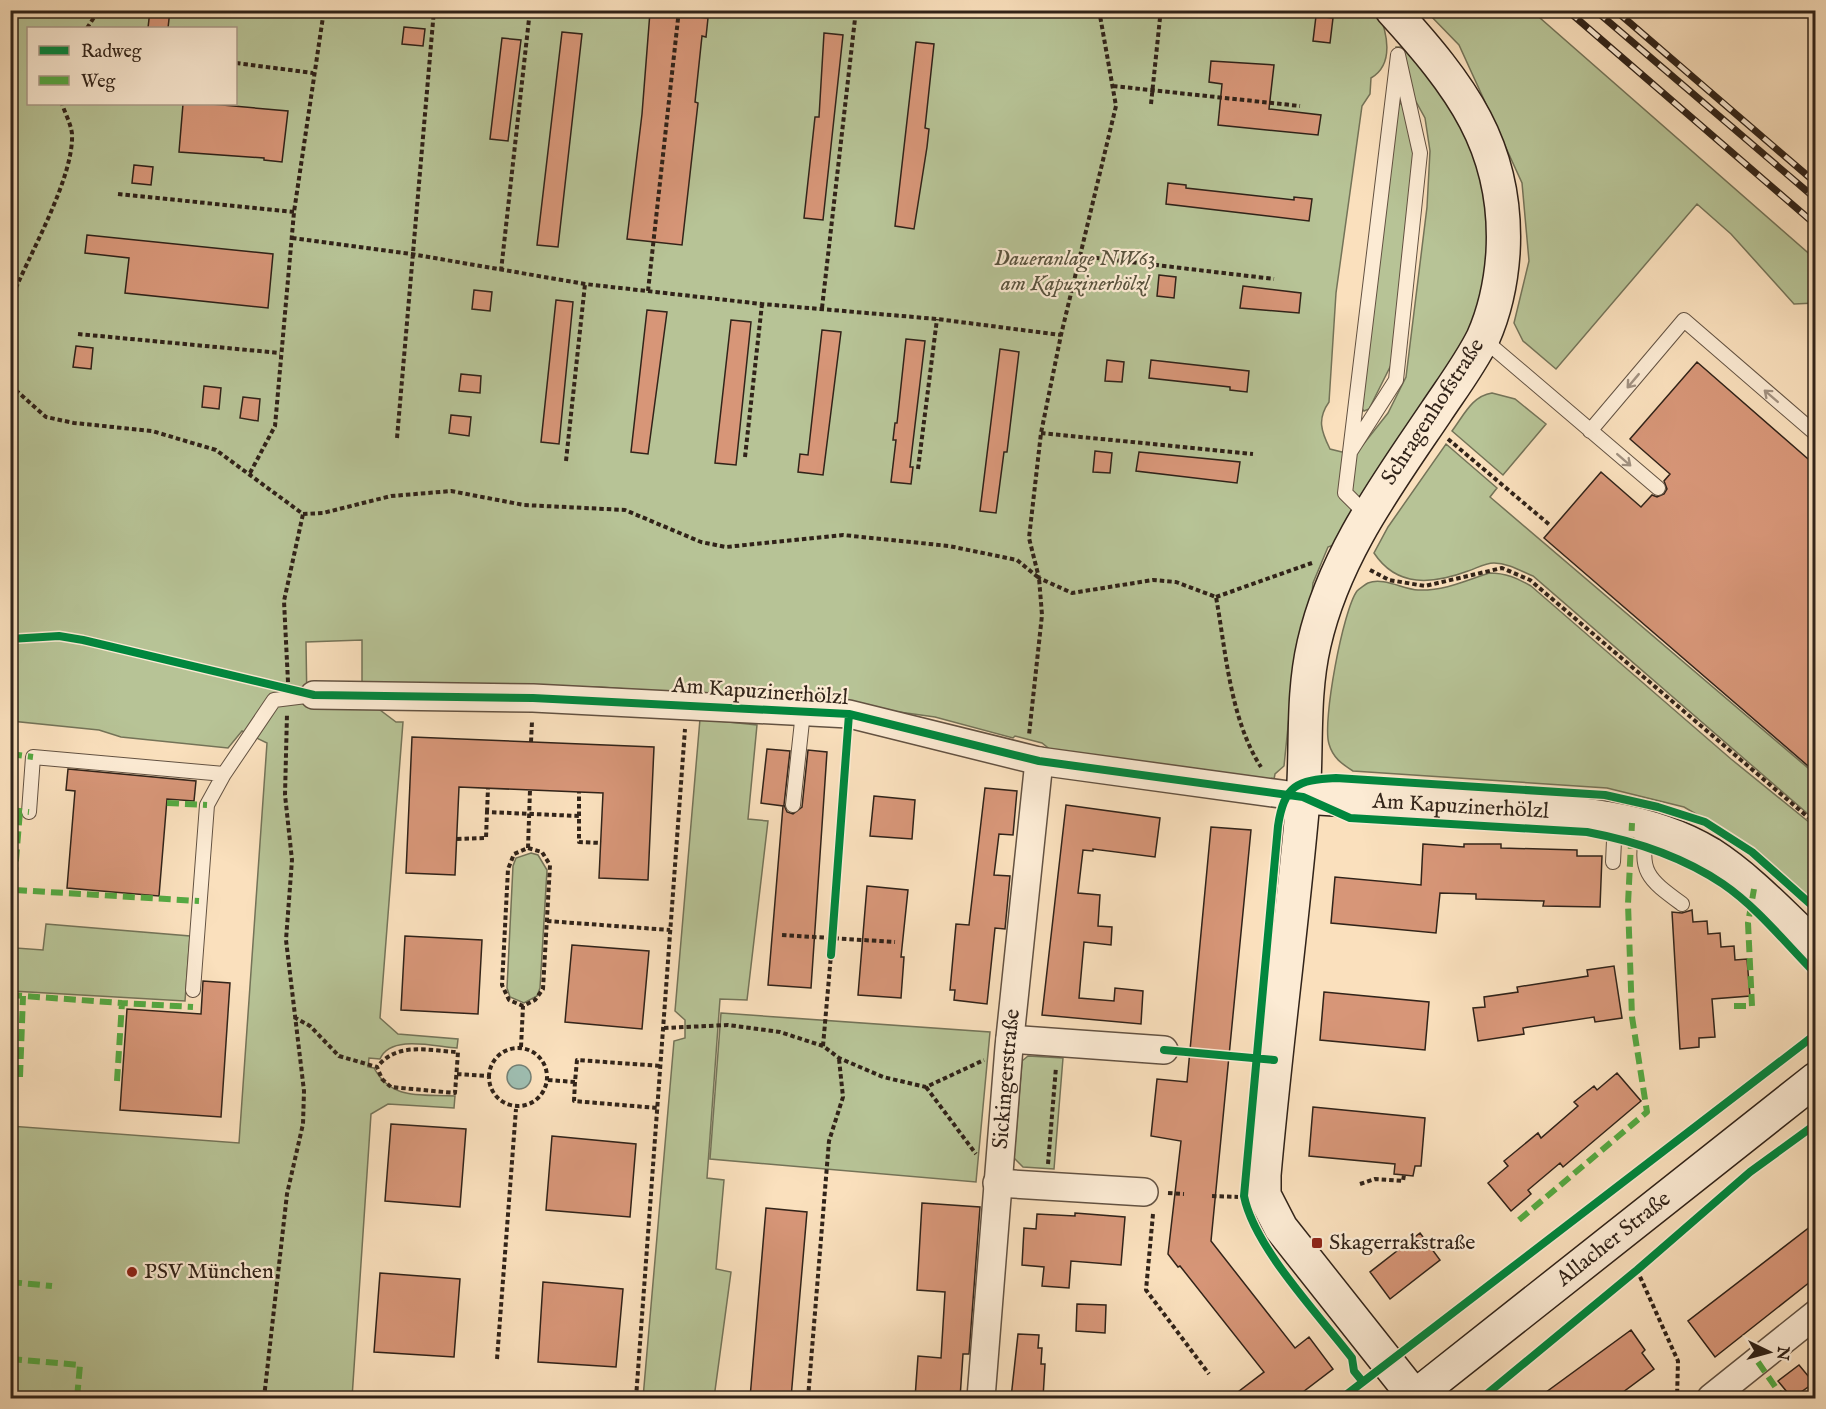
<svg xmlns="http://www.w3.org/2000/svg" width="1826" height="1409" font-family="'IM FELL English',serif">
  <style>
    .green { fill: #b7c396; stroke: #747358; stroke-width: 1.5; fill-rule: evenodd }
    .water { fill: #9ebdb0; stroke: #727f74; stroke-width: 1.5 }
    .building { fill: #d79678; stroke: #312319; stroke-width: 1.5 }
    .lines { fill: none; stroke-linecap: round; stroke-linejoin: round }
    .lane-casing { stroke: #635242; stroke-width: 16 }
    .street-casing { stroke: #635242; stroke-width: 30 }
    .secondary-casing { stroke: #312319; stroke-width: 36 }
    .path { stroke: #312319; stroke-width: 4; stroke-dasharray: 4.5 3; stroke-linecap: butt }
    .lane { stroke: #fcebd4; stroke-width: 14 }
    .street { stroke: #fcebd4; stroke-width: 27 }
    .secondary { stroke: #fcebd4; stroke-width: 33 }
    .rail-casing { stroke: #312319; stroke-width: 7 }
    .rail { stroke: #fcebd4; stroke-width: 4.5; stroke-dasharray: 14; stroke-linecap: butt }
    .quiet { stroke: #54aa42; stroke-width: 6; stroke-dasharray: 12 6; stroke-linecap: butt }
    .cycleway-casing { stroke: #fcebd4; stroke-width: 11 }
    .cycleway { stroke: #00873e; stroke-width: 8 }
    .oneway { stroke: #a19180 }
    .poi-dot { fill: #8f2418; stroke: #fcebd4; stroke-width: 2 }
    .labels { text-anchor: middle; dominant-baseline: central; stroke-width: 4.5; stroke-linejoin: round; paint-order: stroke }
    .park-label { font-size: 22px; font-style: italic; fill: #59533e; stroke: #fcebd4 }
    .street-label { font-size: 22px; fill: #312319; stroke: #fcebd4 }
    .poi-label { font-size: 22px; fill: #312319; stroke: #fcebd4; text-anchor: start }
  </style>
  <rect width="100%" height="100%" fill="#fae0bd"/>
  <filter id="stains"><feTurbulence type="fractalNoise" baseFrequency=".00333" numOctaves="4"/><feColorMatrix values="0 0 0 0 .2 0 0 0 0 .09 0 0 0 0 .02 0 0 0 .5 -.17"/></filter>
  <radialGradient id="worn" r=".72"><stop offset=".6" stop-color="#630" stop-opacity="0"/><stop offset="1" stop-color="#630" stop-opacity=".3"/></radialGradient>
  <path class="green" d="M11 11H1378C1387 32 1395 64 1371 78L1370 94 1362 106 1336 293 1329 402C1317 419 1321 431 1330 449L1346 453 1358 451 1388 413 1406 377 1427 207 1430 151 1425 118 1393 60 1396 47H1409L1457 105 1494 216 1478 324 1336 544 1328 547 1313 583 1307 643 1294 668 1284 766 1275 774 1272 790 1057 755 1042 743 1015 736 1013 738 935 717 849 705 599 687 362 683V640L306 642 307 707H376L396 722H403L380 1018 398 1034 458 1039 457 1048C436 1047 391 1034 380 1059L369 1058 368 1067 374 1068C392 1101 421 1094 455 1096L454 1108 388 1104 371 1114 352 1398H11L10 1126 239 1143 267 743 242 731 228 748 121 737 99 730 11 721ZM28 28H236V104H28Z
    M1426 11H1532L1814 258 1815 303 1794 304 1731 234 1697 204 1556 369 1523 341 1514 323 1529 261 1522 183 1459 45Z
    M1396 103H1400L1408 111 1414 148 1391 365 1369 409 1364 411 1359 405Z
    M1492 393 1515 399 1546 424 1503 475 1452 431C1464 415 1472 396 1492 393Z
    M1446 444 1497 488 1490 497 1815 774V820L1533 576C1521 571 1508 563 1494 563 1485 563 1477 568 1468 571 1433 584 1397 588 1374 553L1388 527Z
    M1489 573C1506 573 1517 578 1531 586L1731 759 1815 827V907L1748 844 1684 807 1607 788 1353 771C1342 764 1333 758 1329 744 1322 722 1343 610 1357 591 1359 589 1366 584 1368 583 1383 577 1403 589 1418 590 1444 591 1465 581 1489 573Z
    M700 719 757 725 748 819 768 821 747 1000 720 999 707 1178 724 1180 716 1269 731 1272 714 1398H643L674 1041 685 1038V1020L675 1011Z
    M531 853 538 855 547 870 540 988 537 996 524 1003 510 997 507 988 513 866 516 858Z
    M46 924 190 936 185 1001 12 991 16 948 43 950Z
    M721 1013 990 1032 976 1182 710 1159Z
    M1028 1056 1063 1058 1054 1169 1023 1167 1014 1158 1022 1061Z"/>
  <path class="water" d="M507 1077a12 12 0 1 1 24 0a12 12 0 1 1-24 0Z"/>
  <path class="building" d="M150 10H170L168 28H148Z
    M650 12 708 18 706 37 702 36 695 102 698 103 682 245 627 239 642 114Z
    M1316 16 1333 18 1330 43 1313 41Z
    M404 27 425 29 423 46 402 44Z
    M562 32 582 34 558 247 537 245Z
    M824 33 843 35 823 220 804 218 815 117H819Z
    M502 38 521 40 508 141 490 139Z
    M916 42 934 44 925 128 929 129 927 147 914 229 895 226Z
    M1211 61 1274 65 1269 109 1321 115 1318 135 1218 125 1222 84 1209 82Z
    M183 104H211L288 111 282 162 264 160V158L179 152Z
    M134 165 153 167 151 185 132 183Z
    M1168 183 1186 185V188L1294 200V197L1312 199 1309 221 1166 204Z
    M87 235 273 254 268 308 125 293 129 258 85 253Z
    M1159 275 1176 277 1174 298 1157 296Z
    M1243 286 1301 293 1299 313 1240 308Z
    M474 290 492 292 490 311 472 309Z
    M556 300 573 302 559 444 541 442Z
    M647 310 667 312 648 454 631 452Z
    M731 320 751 322 736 465 715 463Z
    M822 330 841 332 823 475 798 472 800 454 808 455Z
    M906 339 925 341 910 467H913L911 484 891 482 896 440H893L895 423H897Z
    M76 346 93 348 91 369 73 367Z
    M1000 349 1019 352 1007 452H1004L996 513 980 511Z
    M1107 360 1124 362 1122 382 1105 381Z
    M1151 360 1249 371 1247 392 1230 390V387L1149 378Z
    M1697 362 1815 465V772L1544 538 1601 472 1641 507 1652 495 1657 497 1664 494 1667 489 1664 481 1670 474 1630 439Z
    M461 374 481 376 480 393 459 391Z
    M204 386 221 388 219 409 202 407Z
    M243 397 260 399 258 421 240 418Z
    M451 415 471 417 469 436 449 433Z
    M1095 451 1112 453 1110 473 1093 472Z
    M1139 452 1240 462 1237 483 1136 471Z
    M412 737 654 747 648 880 599 878 603 793 459 787 455 875 406 873Z
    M767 749 790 751 784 805 787 812 793 814 802 807 808 750 827 752 811 988 768 985 783 806 761 803Z
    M68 769 196 781 194 801 167 799 159 896 67 888 75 791 66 790Z
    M985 788 1017 791 1013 835 999 834 994 875 1010 876 1005 929 995 928 987 1004 954 1000 955 990H950L956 924 969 925Z
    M874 796 915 800 912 839 870 836Z
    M1066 805 1160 818 1155 857 1093 849V851L1083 850 1078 893 1100 895 1098 926 1112 927 1111 945 1084 942 1079 998 1114 1001 1115 988 1143 991 1141 1024 1042 1015Z
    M1211 827 1251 830 1211 1241 1295 1348 1309 1337 1333 1369 1295 1398H1230L1264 1372 1180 1266 1178 1267 1168 1254 1181 1141 1151 1136 1157 1079 1187 1082Z
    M1423 844 1464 847V844H1501V848L1577 850V856H1602L1600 907 1543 906 1544 901 1476 899V894L1440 893 1436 933 1331 923 1335 877 1421 885Z
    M867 886 908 890 901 957H904L901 998 858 995Z
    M1692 910 1693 922 1707 921 1708 934 1720 933 1721 947 1734 946 1735 960 1747 959 1750 996 1712 999 1715 1037 1699 1038V1047L1680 1049 1672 912 1682 913Z
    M405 936 482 940 478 1014 401 1010Z
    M572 945 649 951 642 1029 565 1022Z
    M1614 966 1622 1018 1595 1022 1594 1017 1523 1028 1524 1034 1478 1041 1473 1008 1485 1007 1484 997 1518 992 1517 987 1588 976 1587 970Z
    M203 981 230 983 221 1117 120 1110 127 1009 201 1014Z
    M1324 992 1429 1002 1425 1050 1320 1040Z
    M1617 1073 1641 1101 1563 1167 1560 1163 1528 1190 1531 1194 1511 1211 1488 1183 1508 1166 1504 1161 1538 1133 1541 1138 1578 1106 1574 1102 1594 1086 1597 1090Z
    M1313 1107 1425 1118 1421 1166H1415L1413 1176 1404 1175 1394 1174 1395 1164 1309 1156Z
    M391 1124 466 1129 460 1207 385 1201Z
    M552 1136 636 1144 630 1217 546 1210Z
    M922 1203 980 1207 969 1354H963L960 1398H915L918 1356 941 1358 945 1292 917 1290Z
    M766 1208 807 1212 791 1398H750Z
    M1075 1213 1125 1217 1121 1265 1071 1261 1069 1288 1042 1286 1044 1267 1022 1265 1024 1228 1036 1229 1037 1214 1075 1216Z
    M1815 1223V1278L1715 1357 1688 1321Z
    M1420 1233 1440 1260 1390 1299 1370 1272Z
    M380 1273 460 1279 454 1357 374 1352Z
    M543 1282 623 1289 616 1367 538 1362Z
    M1077 1304 1106 1305 1105 1333 1076 1331Z
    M1631 1330 1645 1350 1642 1353 1654 1369 1615 1398H1538Z
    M1018 1334 1039 1335 1038 1348H1042L1041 1364H1045L1043 1398H1011Z
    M1799 1365 1814 1383 1792 1398 1778 1381Z"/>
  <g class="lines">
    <g class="lane-casing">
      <path id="lane" d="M1398 55 1420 153 1396 380 1350 452Z
        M1482 338 1658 488
        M1590 431 1684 320 1816 434
        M1350 452 1345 493 1367 515
        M793 805 803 712
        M29 812 33 757 224 774
        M1648 829C1638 872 1648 879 1682 904
        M1613 862 1615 820
        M193 990 207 805 224 774 274 700 314 695"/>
    </g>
    <g class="street-casing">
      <g id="street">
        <path d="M314 695 533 698 849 714 1039 761 1303 797"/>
        <path d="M1010 1039 1164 1050"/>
        <path d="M997 1183 1144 1192"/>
        <path id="s1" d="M981 1398 1009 1047 1039 761"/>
        <path d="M1711 1398 1816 1314"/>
      </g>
    </g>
    <g class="secondary-casing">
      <g id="secondary">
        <path d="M1392 10C1460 85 1509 147 1503 253 1501 282 1495 311 1483 338 1470 364 1452 388 1436 412 1386 486 1334 556 1314 644 1302 696 1307 748 1303 800 1292 925 1275 1050 1264 1175V1195L1281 1228 1415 1397"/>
        <path id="s2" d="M1303 797C1360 801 1418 804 1476 808 1554 812 1641 812 1710 854 1749 879 1782 915 1816 947"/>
        <path id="s3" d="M1413 1398 1816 1079"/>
      </g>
    </g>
    <path class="path" d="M1099 10 1116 106 1061 335 1041 433 1029 538 1039 578 1072 593 1153 580 1176 582 1216 597C1226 652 1230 719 1261 767
      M87 28 99 10
      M236 63 313 73
      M1113 86 1300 106
      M1151 104 1160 18
      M118 194 294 212
      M292 238 411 254 585 284 762 304 937 319 1061 335
      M1080 256 1274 279
      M501 271 530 10
      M648 291 679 10
      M10 302C27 258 74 179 72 134 71 124 65 113 62 104
      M822 308 856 10
      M78 334 280 353
      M10 385 46 417 74 423 152 431 216 450 303 514 323 513 391 496 451 491 524 505 625 510 701 542 726 547 843 535 949 546 1017 560 1039 578 1042 615 1029 735
      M1041 433 1253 454
      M397 438 434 10
      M1448 439 1551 526
      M745 457 762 304
      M566 461 585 284
      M918 469 937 319
      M250 473 275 426 294 212 324 10
      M1370 570 1389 580 1425 586 1502 568 1530 580 1816 824
      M1216 597 1312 563
      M288 682 284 601 303 514
      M531 742 532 722
      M487 812 488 788
      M579 816V792
      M457 839 486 838 487 812 579 816V842L601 843
      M528 848 530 790
      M547 921 670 930
      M782 935 895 942
      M294 1017 310 1026 339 1056 377 1067 382 1079 391 1087 455 1093 458 1052C428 1051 398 1041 377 1067
      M664 1028 728 1025 780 1032 823 1046 839 1058 883 1077 926 1087 984 1060
      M823 1046 831 955
      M521 1047 523 1006 535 1000 543 989 550 865 542 852 528 848 514 854 508 869 502 985 509 1000 523 1006
      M489 1077a29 29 0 1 1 58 0a29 29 0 1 1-58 0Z
      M457 1074 489 1076
      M548 1080 575 1082 577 1060 661 1066
      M575 1082 574 1101 658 1108
      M926 1087 976 1154
      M1048 1164 1056 1067
      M1360 1184 1375 1179 1403 1181 1404 1175
      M1168 1193 1184 1194
      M1212 1196 1238 1197
      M1153 1214 1146 1290 1209 1374
      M1637 1270 1678 1361 1677 1398
      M497 1359 516 1109
      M264 1398 287 1194 303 1124 304 1091 286 940 292 860 285 795 287 714
      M636 1398 685 729
      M808 1398 829 1141 843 1097 839 1059"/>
    <use href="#lane" class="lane"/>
    <use href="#street" class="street"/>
    <use href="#secondary" class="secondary"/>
    <g class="rail-casing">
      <path id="rail" d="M1567 10 1816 225
        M1595 10 1816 199
        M1615 10 1816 183"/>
    </g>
    <use href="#rail" class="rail"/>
    <path class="quiet" d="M10 754 33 757
      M167 803 207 805
      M10 810 29 812
      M15 890 199 901
      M10 933 20 811
      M10 995 122 1003
      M1734 1006H1752L1748 923 1754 889
      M20 1077 23 996
      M117 1081 122 1003 193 1007
      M1519 1220 1647 1112 1632 1017 1628 904 1632 823
      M10 1282 52 1286
      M10 1359 80 1365 77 1398
      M1758 1362 1783 1398"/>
    <g class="cycleway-casing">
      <path id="cycleway" d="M10 639 59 636 83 640 314 695 533 698 849 714 1039 761 1303 797 1350 818 1587 832C1635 841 1683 857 1723 884 1758 908 1786 944 1816 974
        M831 955 849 714
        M1164 1050 1274 1060
        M1363 1382 1354 1371 1352 1358C1319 1315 1254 1247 1244 1196L1278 826C1284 785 1297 780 1336 778L1605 795 1658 807 1705 822 1752 852 1816 909
        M1342 1398 1816 1034
        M1482 1398 1637 1270 1750 1172 1816 1124"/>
    </g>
    <use href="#cycleway" class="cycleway"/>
  </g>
  <defs><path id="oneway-shaft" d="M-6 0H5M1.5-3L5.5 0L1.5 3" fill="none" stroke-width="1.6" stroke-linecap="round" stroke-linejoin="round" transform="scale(1.5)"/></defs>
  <g class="oneway">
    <use href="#oneway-shaft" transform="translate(1633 381) rotate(130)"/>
    <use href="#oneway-shaft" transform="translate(1771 396) rotate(-139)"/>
    <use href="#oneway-shaft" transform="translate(1624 460) rotate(41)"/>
  </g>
  <g class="poi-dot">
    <rect x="1311" y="1237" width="12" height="12" rx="3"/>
    <circle cx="132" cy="1272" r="6"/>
  </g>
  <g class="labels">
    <g class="park-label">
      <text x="1075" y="259">Daueranlage NW63<tspan x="1075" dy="25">am Kapuzinerhölzl</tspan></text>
    </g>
    <g class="street-label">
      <text transform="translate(1433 412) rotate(-57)">Schragenhofstraße</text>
      <text transform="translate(760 692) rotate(4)">Am Kapuzinerhölzl</text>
      <text stroke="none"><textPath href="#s2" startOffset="158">Am Kapuzinerhölzl</textPath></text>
      <text stroke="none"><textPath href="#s1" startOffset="320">Sickingerstraße</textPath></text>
      <text stroke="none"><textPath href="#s3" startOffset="256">Allacher Straße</textPath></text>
    </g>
    <g class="poi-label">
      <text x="1329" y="1243">Skagerrakstraße</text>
      <text x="144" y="1272">PSV München</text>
    </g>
  </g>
  <rect width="1826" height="1409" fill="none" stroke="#fae0bd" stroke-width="36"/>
  <rect x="12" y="12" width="1802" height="1385" fill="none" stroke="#312319" stroke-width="3"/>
  <rect x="18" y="18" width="1790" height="1373" fill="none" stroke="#312319" stroke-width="1.5"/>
  <rect x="27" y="27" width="210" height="78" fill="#fcebd4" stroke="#ab9b89" stroke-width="1.5"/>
  <rect x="39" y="46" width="30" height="9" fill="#00873e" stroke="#ab9b89" stroke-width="1.5"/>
  <text x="81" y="57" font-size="18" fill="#312319">Radweg</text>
  <rect x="39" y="76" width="30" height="9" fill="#54aa42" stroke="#ab9b89" stroke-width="1.5"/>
  <text x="81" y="87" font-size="18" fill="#312319">Weg</text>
  <g transform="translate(1769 1352) rotate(95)" stroke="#fcebd4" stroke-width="4.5" paint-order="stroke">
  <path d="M0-4.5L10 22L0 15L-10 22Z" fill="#312319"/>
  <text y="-9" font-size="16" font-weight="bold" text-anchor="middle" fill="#312319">N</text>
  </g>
  <rect width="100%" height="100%" filter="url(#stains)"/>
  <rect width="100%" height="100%" fill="url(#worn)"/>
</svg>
